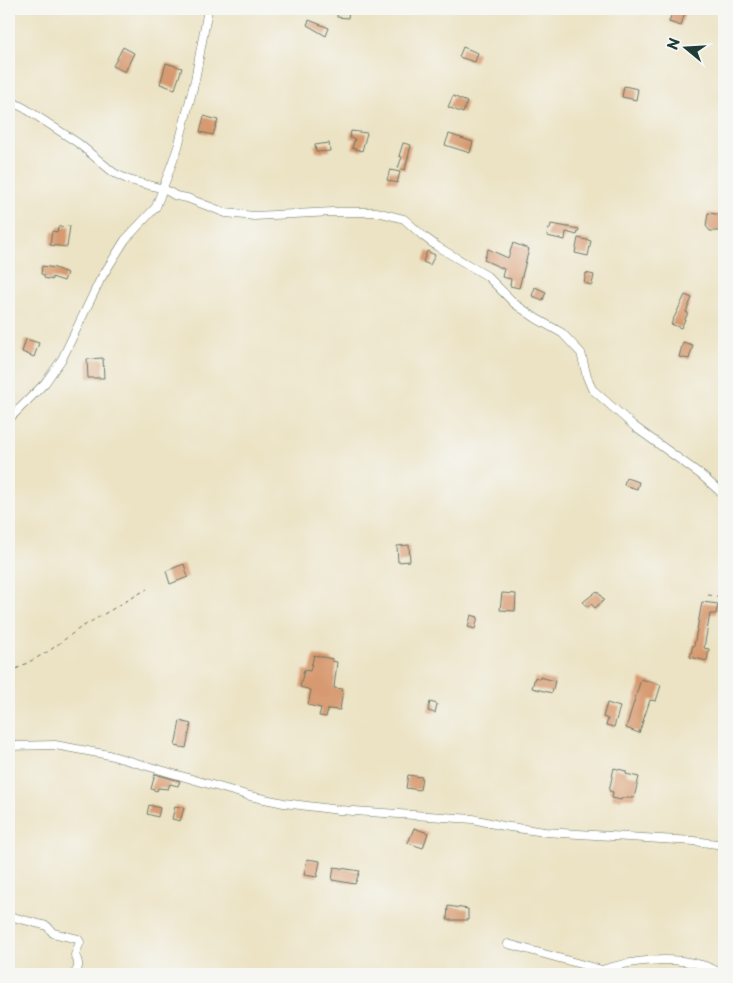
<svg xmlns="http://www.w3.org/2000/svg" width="733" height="983" font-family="'Playpen Sans',sans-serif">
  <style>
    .building { fill: #d79a70 }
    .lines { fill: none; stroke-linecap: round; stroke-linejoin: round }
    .minor-casing { stroke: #677766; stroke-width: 9 }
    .path { stroke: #677766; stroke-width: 1; stroke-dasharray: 4 4; stroke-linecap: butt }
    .minor { stroke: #fff; stroke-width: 8 }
  </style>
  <rect width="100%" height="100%" fill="#f6f6f2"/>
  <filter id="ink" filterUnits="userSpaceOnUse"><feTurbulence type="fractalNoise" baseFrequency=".02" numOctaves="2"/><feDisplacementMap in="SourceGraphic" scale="10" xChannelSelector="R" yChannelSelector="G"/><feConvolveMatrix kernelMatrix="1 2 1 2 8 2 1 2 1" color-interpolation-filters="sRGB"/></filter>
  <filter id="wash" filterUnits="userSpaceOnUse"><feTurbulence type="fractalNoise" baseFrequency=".0096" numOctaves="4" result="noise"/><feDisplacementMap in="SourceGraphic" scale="20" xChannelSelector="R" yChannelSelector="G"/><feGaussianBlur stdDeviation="1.12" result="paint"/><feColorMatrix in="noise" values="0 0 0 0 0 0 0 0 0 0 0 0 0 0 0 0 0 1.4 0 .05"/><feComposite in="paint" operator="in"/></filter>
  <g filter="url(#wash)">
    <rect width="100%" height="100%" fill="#ece3c4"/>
    <g id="blocks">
      <path class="building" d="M338 9H349L348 18 337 17Z
        M673 9 685 12 681 26 669 22Z
        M309 20 329 28 326 36 307 25Z
        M123 47 134 53 125 72 113 66Z
        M463 47 478 53 475 62 459 57Z
        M166 63 182 68 175 89 160 84Z
        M624 86 638 89 636 100 622 97Z
        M453 96 467 102 463 113 448 107Z
        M204 116 218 120 213 135 200 132Z
        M351 131 367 133 362 151 352 148 355 139 350 138Z
        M449 134 473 142 470 153 445 145Z
        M329 143 330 151 316 152 315 145Z
        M403 143 411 145 405 170 398 168 402 157 399 156Z
        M390 170 400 172 397 183 387 180Z
        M708 213 724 215V231H710L706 226Z
        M551 224 579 229 577 235 566 232 565 240 547 236 548 229H550Z
        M70 226 67 247 50 245 52 231 57 232 58 227Z
        M578 238 591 241 588 256 575 253Z
        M513 243 529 249 519 288 510 286 511 279 502 277 504 269 484 260 488 249 508 258Z
        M427 251 435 255 430 265 423 262Z
        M42 266 55 268 67 273 64 281 52 277V280L44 278V275L41 274Z
        M586 273 594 275 592 285 584 283Z
        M535 287 546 292 543 300 532 296Z
        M685 295 692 298 686 312 688 313 681 328 671 324Z
        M26 339 39 343 34 357 22 352Z
        M683 342 693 345 689 359 679 357Z
        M103 358 104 378H88L87 359Z
        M626 478 639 482 637 489 624 485Z
        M409 545 410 561 398 562 397 546Z
        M184 564 188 577 170 584 166 571Z
        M597 591 604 600 595 608 591 604 587 607 583 602Z
        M502 593 516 594 515 611 500 610Z
        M702 602 718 604 716 614H710L704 648 709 649 707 661 690 657 693 645 694 646Z
        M471 615 478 617 475 629 468 627Z
        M314 655 332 659V661L337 662 334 688 343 689 340 710 328 709 326 717 319 716 321 708 308 705 311 690 300 687 304 670 310 671Z
        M535 677 540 679V677L555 681 552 693 532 688Z
        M641 679 661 685 656 701 650 700 639 733 626 728Z
        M430 702 437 704 435 713 428 711Z
        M607 703 620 707 614 727 606 725 608 719 603 717Z
        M180 721 191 724 186 748 175 746Z
        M614 768 626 771V774L639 777 634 798H622L621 800 612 798 613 792 609 791Z
        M155 774 180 781 178 786 170 784 168 789 158 788 157 791 151 789Z
        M408 775 422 777 420 790 406 788Z
        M149 805 160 808 158 817 147 814Z
        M175 806 184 808 180 821 172 819Z
        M414 828 428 833 423 848 408 843Z
        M307 859 320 861 317 877 304 875Z
        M334 867 360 871 355 884 332 880Z
        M448 906 468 909V920H447Z"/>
    </g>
  </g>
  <g filter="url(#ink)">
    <use href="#blocks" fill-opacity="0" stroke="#677766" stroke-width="1"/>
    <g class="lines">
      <g class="minor-casing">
        <path id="minor" d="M9 100 26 109 78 143 114 173 129 180 164 189 176 196 187 198 226 213 254 216 333 212H377L404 219 423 236 438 247 487 276 515 304 537 319 562 333 581 353 587 377 592 389 635 427 700 474 724 495
          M9 419 45 383 62 359 100 280 125 240 156 207 178 147 195 80 208 9
          M9 746 55 745 109 755 250 796 284 803 339 810 473 819 503 826 545 832 694 841 724 845
          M9 916 47 926 53 933 78 939 80 942 75 955C79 962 80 968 74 974
          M508 944 602 970 603 974
          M602 970C632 960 671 956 702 965 709 967 717 971 723 974"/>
      </g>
      <path class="path" d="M708 595 724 597
        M9 673 49 651 80 628 147 589"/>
      <use href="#minor" class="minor"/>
    </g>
  </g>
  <rect width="733" height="983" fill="none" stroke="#f6f6f2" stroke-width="30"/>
  <g transform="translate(686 48) rotate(288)" stroke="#f6f6f2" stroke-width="4" paint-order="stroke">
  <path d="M0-4L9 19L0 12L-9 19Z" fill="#1f3d34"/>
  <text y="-8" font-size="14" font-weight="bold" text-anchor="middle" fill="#1f3d34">N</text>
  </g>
</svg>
